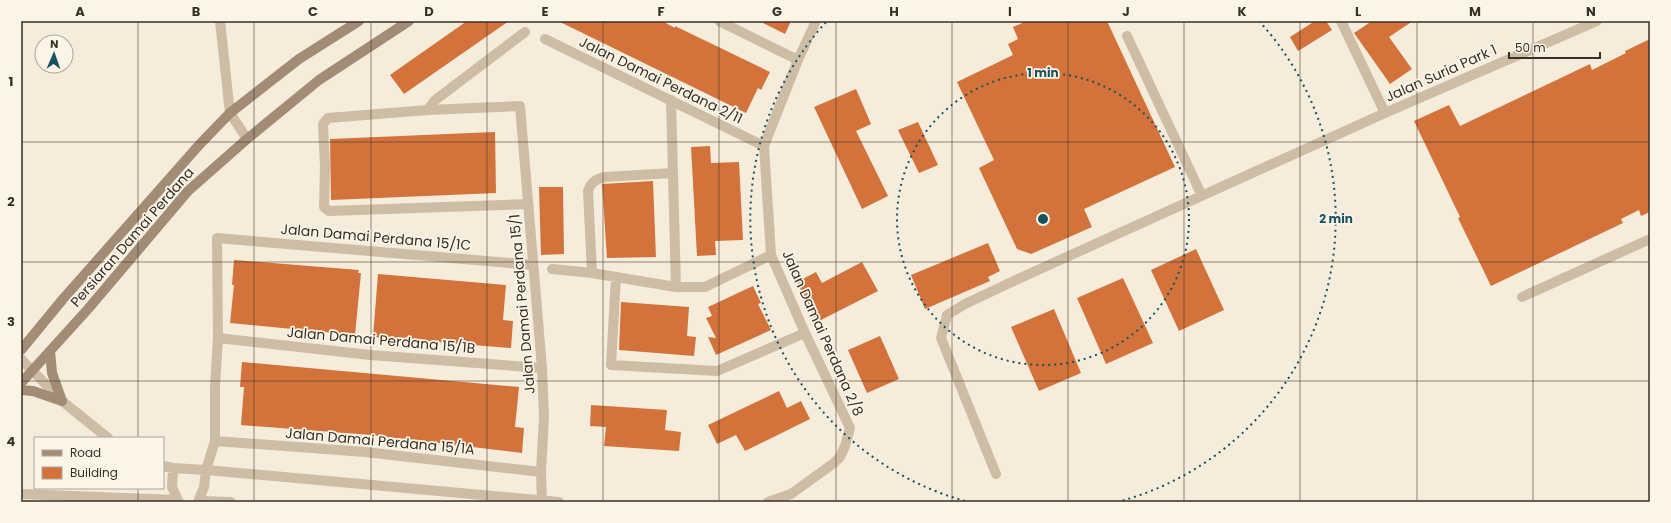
<svg xmlns="http://www.w3.org/2000/svg" width="1671" height="523" font-family="Poppins,sans-serif">
  <style>
    .building { fill: #d3733b }
    .lines { fill: none; stroke-linecap: round; stroke-linejoin: round }
    .street { stroke: #cebda5; stroke-width: 10 }
    .secondary { stroke: #a28c76; stroke-width: 10 }
    .grid { fill: none; stroke: #392f27; stroke-width: 1; stroke-opacity: 0.55 }
    .ring { fill: none; stroke: #185260; stroke-width: 2; stroke-dasharray: 2 4 }
    .labels { text-anchor: middle; dominant-baseline: central; stroke-width: 3.5; stroke-linejoin: round; paint-order: stroke }
    .street-label { font-size: 14px; fill: #392f27; stroke: #fbf5e8 }
    .centre { fill: #185260; stroke: #fbf5e8; stroke-width: 2 }
    .ring-label { font-size: 12px; text-anchor: middle; font-weight: bold; fill: #185260; stroke: #fbf5e8; stroke-width: 3.5; stroke-linejoin: round; paint-order: stroke }
    .neatline { fill: none; stroke: #392f27; stroke-width: 1.5 }
    .grid-label { font-size: 13px; text-anchor: middle; font-weight: bold; fill: #392f27 }
  </style>
  <rect width="100%" height="100%" fill="#f5ecdb"/>
  <path class="building" d="M467 21H509L404 94 390 75Z
    M558 21H662L675 28V26L770 72 761 90 758 88 746 113Z
    M759 21H791L785 34Z
    M1027 21H1107L1175 167 1084 209 1092 227 1031 254 1017 249 979 168 994 160 957 82 1013 55 1008 44 1018 39 1013 27Z
    M1315 21H1326L1332 30 1298 51 1290 37Z
    M1372 21H1413L1389 37 1412 69 1390 84 1354 33Z
    M1650 39V212L1641 216 1639 210 1621 219 1623 223 1491 286 1458 218 1460 217 1414 121 1449 105 1460 126 1590 64 1592 70 1626 53 1625 51Z
    M856 89 871 124 856 131 888 196 862 209 814 107Z
    M918 122 938 165 919 173 898 130Z
    M495 132 496 193 331 200 330 139Z
    M710 146 711 163 739 162 743 240 715 241 716 255 697 256 691 147Z
    M653 181 656 257 607 258 602 184Z
    M539 187H563L564 254 541 255Z
    M988 243 1000 271 988 277 990 281 925 309 911 275Z
    M1196 249 1224 310 1179 331 1151 270Z
    M234 260 359 270 358 273H361L355 335 230 323 234 285H232Z
    M862 262 878 291 817 322 797 282 816 272 822 283Z
    M378 274 506 285 503 320 513 321 511 348 373 337Z
    M1123 278 1153 343 1106 364 1077 298Z
    M753 286 761 303 758 304 771 330 716 355 708 337 716 338 706 318 712 316 708 307Z
    M621 302 689 307 687 336 696 337 694 356 619 350Z
    M1054 309 1081 373 1039 391 1011 327Z
    M880 336 899 379 867 393 848 350Z
    M242 362 519 387 515 427 524 428 522 453 371 435 241 425 244 387H240Z
    M779 391 787 408 801 401 810 419 745 451 736 435 717 444 708 425Z
    M591 405 667 410 665 430 681 432 679 451 604 446 606 427 590 426Z"/>
  <g class="lines">
    <path class="street" d="M220 21 230 113 247 139
      M719 21 798 60
      M1341 21 1385 113
      M1127 36 1202 196
      M545 39 764 146
      M671 100 676 287
      M428 110 434 101 525 32
      M528 204 329 211 324 207 325 166 323 124 328 118 428 110 520 106 542 368 544 417 541 472 542 501
      M552 269 592 273 676 287H705L771 255
      M592 273 588 191C591 182 596 179 605 177L673 173
      M616 277 611 365 717 371 805 333
      M1522 297 1650 239
      M218 338 370 355 542 368
      M21 359 62 401 108 438
      M215 441 365 452 541 472
      M163 466 173 468 206 470 559 502
      M173 468 172 487 179 502
      M996 474 941 338 947 315 965 304 1018 279 1385 113 1597 21
      M21 494 177 500
      M199 501 231 502
      M198 502 204 487 206 470 215 441V386L218 338 217 238 533 265
      M768 502 791 494 834 463 840 457 845 446 850 428 805 333 771 255 764 146 798 60 816 21"/>
    <path class="secondary" d="M21 350 63 299 200 144 230 113 299 59 359 21
      M50 351 52 373 62 401
      M21 383 88 309 188 191 247 139 319 80 409 21
      M21 390 33 391 62 401"/>
  </g>
  <path class="grid" d="M138 21V438M254 21V502M371 21V502M487 21V502M603 21V502M719 21V502M836 21V502M952 21V502M1068 21V502M1184 21V502M1300 21V502M1417 21V502M1533 21V502M21 142H1650M21 262H1650M21 381H1650M138 488V502"/>
  <g class="ring">
    <circle cx="1043" cy="219" r="146"/>
    <path d="M965 501A293 293 0 0 1 827 21M1259 21A293 293 0 0 1 1121 501"/>
  </g>
  <g class="labels">
    <g class="street-label">
      <text transform="translate(1441 73) rotate(-24)">Jalan Suria Park 1</text>
      <text transform="translate(661 80) rotate(26)">Jalan Damai Perdana 2/11</text>
      <text transform="translate(132 237) rotate(-49)">Persiaran Damai Perdana</text>
      <text transform="translate(376 237) rotate(5)">Jalan Damai Perdana 15/1C</text>
      <text transform="translate(522 304) rotate(-95)">Jalan Damai Perdana 15/1</text>
      <text transform="translate(823 333) rotate(66)">Jalan Damai Perdana 2/8</text>
      <text transform="translate(381 340) rotate(5)">Jalan Damai Perdana 15/1B</text>
      <text transform="translate(380 441) rotate(5)">Jalan Damai Perdana 15/1A</text>
    </g>
  </g>
  <circle cx="1043" cy="219" r="6" class="centre"/>
  <g class="ring-label">
    <text x="1043" y="77">1 min</text>
    <text x="1336" y="223">2 min</text>
  </g>
  <rect width="1671" height="523" fill="none" stroke="#fbf5e8" stroke-width="44"/>
  <rect x="34" y="437" width="130" height="52" fill="#fbf5e8" stroke="#ada69b"/>
  <rect x="42" y="450" width="20" height="6" fill="#a28c76" stroke="#ada69b"/>
  <text x="70" y="457" font-size="12" fill="#392f27">Road</text>
  <rect x="42" y="467" width="20" height="12" fill="#d3733b" stroke="#ada69b"/>
  <text x="70" y="477" font-size="12" fill="#392f27">Building</text>
  <g transform="translate(54 54) rotate(2)"><circle r="19" fill="#fbf5e8" stroke="#ada69b"/>
  <path d="M0-3L7 15L0 10L-7 15Z" fill="#185260"/>
  <text y="-6" font-size="11" font-weight="bold" text-anchor="middle" fill="#392f27">N</text>
  </g>
  <path d="M1509 52v6h91v-6" fill="none" stroke="#392f27" stroke-width="2"/>
  <text x="1515" y="52" font-size="12" fill="#392f27" stroke="#fbf5e8" stroke-width="3" paint-order="stroke">50 m</text>
  <rect x="22" y="22" width="1627" height="479" class="neatline"/>
  <g class="grid-label">
    <text x="80" y="16">A</text>
    <text x="196" y="16">B</text>
    <text x="313" y="16">C</text>
    <text x="429" y="16">D</text>
    <text x="545" y="16">E</text>
    <text x="661" y="16">F</text>
    <text x="777" y="16">G</text>
    <text x="894" y="16">H</text>
    <text x="1010" y="16">I</text>
    <text x="1126" y="16">J</text>
    <text x="1242" y="16">K</text>
    <text x="1358" y="16">L</text>
    <text x="1475" y="16">M</text>
    <text x="1591" y="16">N</text>
    <text x="11" y="86">1</text>
    <text x="11" y="206">2</text>
    <text x="11" y="326">3</text>
    <text x="11" y="446">4</text>
  </g>
</svg>
